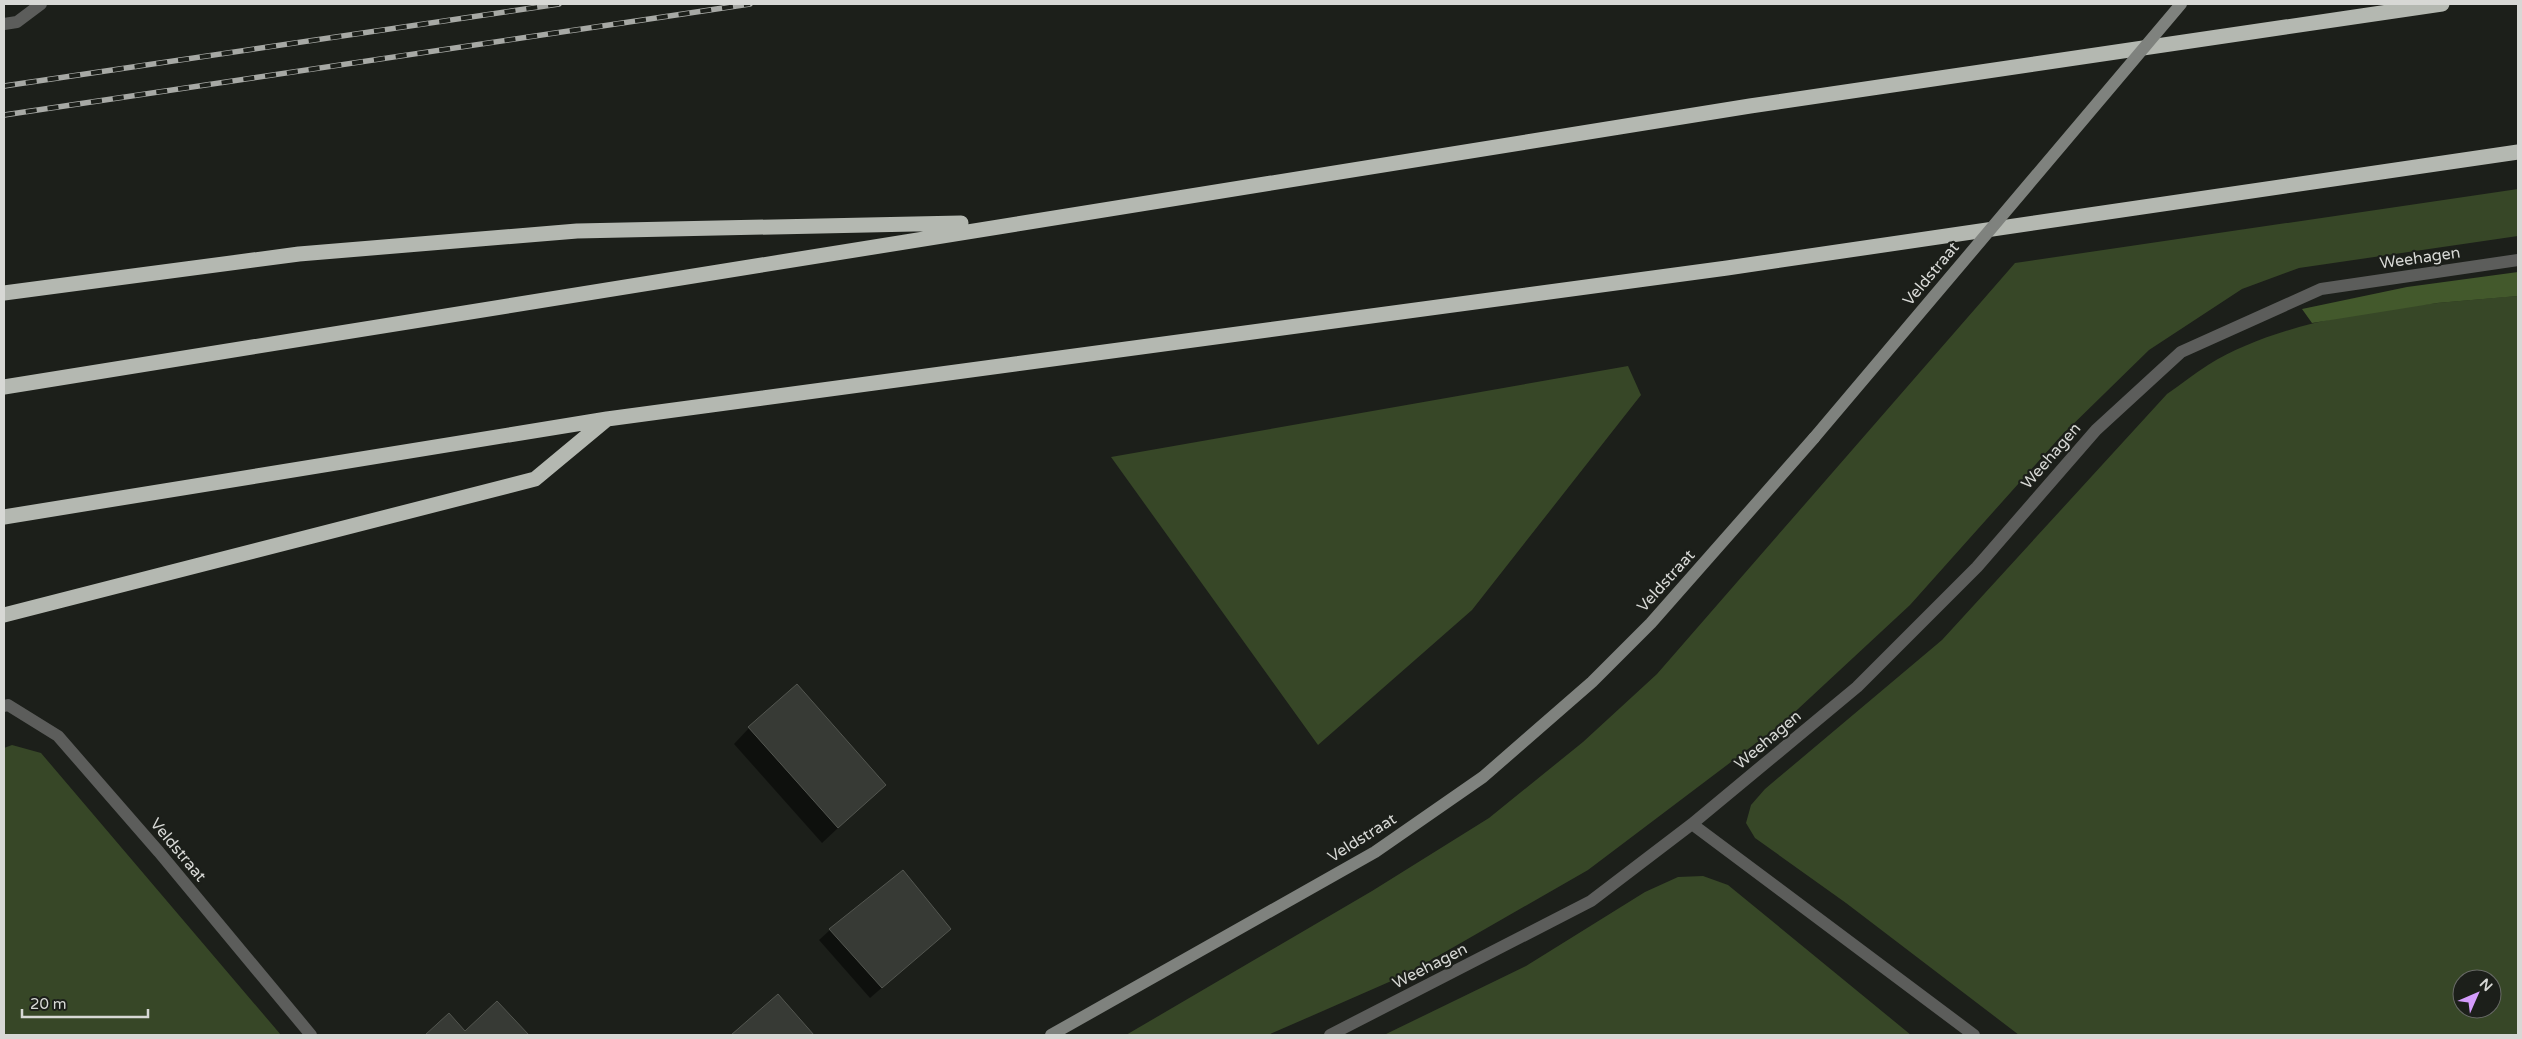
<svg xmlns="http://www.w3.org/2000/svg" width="2522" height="1039" font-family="'Varela Round',sans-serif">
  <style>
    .green { fill: #374727; fill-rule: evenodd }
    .forest { fill: #43592c }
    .shadow { fill: #0007 }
    .building { fill: #373a35; stroke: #535650 }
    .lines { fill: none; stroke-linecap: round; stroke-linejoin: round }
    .street { stroke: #5c5d5b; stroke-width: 12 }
    .secondary { stroke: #7f827e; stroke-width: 12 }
    .highway { stroke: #b4b8b1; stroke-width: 15 }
    .rail-casing { stroke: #a7a9a5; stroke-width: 5.5 }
    .rail { stroke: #1c1f1a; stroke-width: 4; stroke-dasharray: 11; stroke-linecap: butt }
    .secondary-bridge { stroke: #7f827e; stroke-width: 12 }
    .labels { text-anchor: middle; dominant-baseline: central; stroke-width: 4.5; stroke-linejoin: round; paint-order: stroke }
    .street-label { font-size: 16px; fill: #d7d8d5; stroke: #1c1f1a }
  </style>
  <rect width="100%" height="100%" fill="#1c1f1a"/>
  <path class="green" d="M2518 189V236L2299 268 2242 289 2149 350 2061 436 1910 605 1784 722 1588 870 1405 975 1268 1035H1126L1372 891 1489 818 1583 742 1657 674 2015 263Z
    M2518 296V1035H2019L1846 903 1755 838 1746 823 1751 805 1765 789 1942 640 2167 394C2180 385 2194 374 2208 365 2292 313 2420 304 2518 296ZM2462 979H2492V1009H2462Z
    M1628 366 1641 395 1472 610 1318 745 1111 457Z
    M12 745 41 753 281 1035H4V748Z
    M1703 876 1728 885 1911 1035H1384L1526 966 1645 892 1678 877Z"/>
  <path class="forest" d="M2518 272V296L2437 303 2312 323 2302 309 2407 287Z"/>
  <path class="shadow" d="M749 728 884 785 822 843 734 744Z
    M950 929 870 998 819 940 830 930Z
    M778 996 812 1035H733Z
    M497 1003 527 1035H427L449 1015 465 1033Z"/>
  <path class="building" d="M797 684 886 785 838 828 748 727Z
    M903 870 951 929 882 988 829 929Z
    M778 994 814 1035H731Z
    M497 1001 529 1035H425L449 1013 465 1031Z"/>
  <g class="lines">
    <path class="street" d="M4 24 17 22 41 4
      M4 706 8 705 58 736 159 852 311 1035
      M1692 824 1974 1035
      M1330 1035 1591 901 1692 824 1857 687 1977 567 2096 430 2181 352 2321 289 2518 260"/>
    <path class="secondary" d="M1051 1035 1375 852 1483 777 1592 682 1651 623 1814 438"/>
    <path class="highway" d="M4 293 299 254 577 231 961 223
      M4 387 1750 106 2442 4
      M4 517 607 419 1727 268 2518 152
      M4 615 535 479 606 420"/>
    <g class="rail-casing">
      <path id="rail" d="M4 86 559 4
        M4 115 750 4"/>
    </g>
    <use href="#rail" class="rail"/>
    <path class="secondary-bridge" d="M1814 438 2181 4"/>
  </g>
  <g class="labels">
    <g class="street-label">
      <text transform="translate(2420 258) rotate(-8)">Weehagen</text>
      <text transform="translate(1931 274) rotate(-50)">Veldstraat</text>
      <text transform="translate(2051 456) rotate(-49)">Weehagen</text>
      <text transform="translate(1666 581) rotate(-48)">Veldstraat</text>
      <text transform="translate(1768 740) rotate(-40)">Weehagen</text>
      <text transform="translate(1362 838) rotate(-32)">Veldstraat</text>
      <text transform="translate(178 850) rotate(50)">Veldstraat</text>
      <text transform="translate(1430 966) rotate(-27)">Weehagen</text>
    </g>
  </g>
  <rect width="2522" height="1039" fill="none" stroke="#d7d8d5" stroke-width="10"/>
  <g transform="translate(2477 994) rotate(45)"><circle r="24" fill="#1c1f1a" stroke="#676965"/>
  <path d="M0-4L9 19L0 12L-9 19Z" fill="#d49cfc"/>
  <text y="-8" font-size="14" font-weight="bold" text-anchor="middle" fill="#d7d8d5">N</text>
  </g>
  <path d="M22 1009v8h126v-8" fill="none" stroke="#d7d8d5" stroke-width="2.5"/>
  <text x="30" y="1009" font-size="15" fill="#d7d8d5" stroke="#1c1f1a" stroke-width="4" paint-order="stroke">20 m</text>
</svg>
